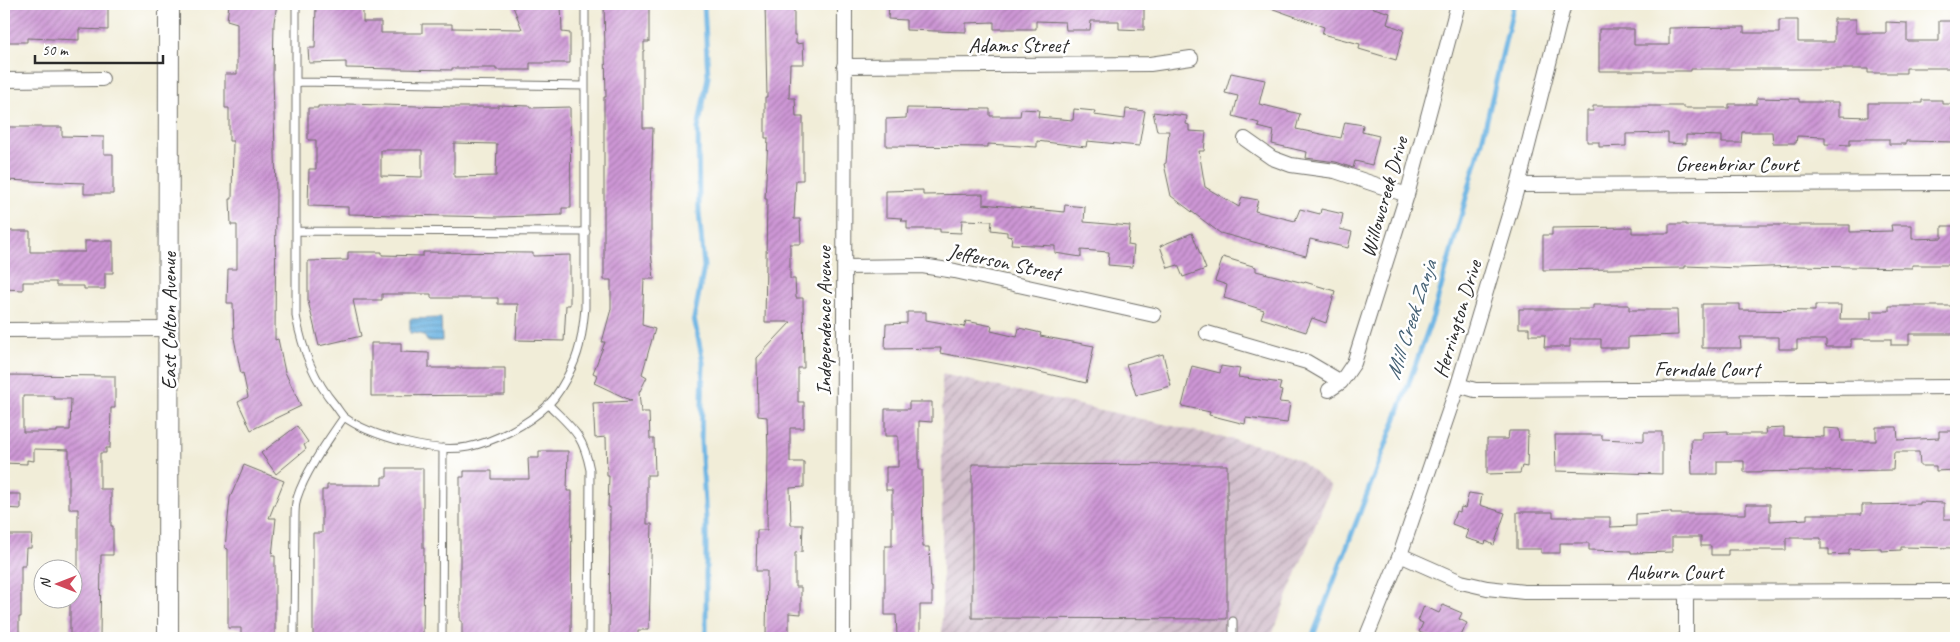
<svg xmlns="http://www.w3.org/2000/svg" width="1960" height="642" font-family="Caveat,sans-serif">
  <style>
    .industrial { fill: url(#industrial-furrows) }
    .water { fill: url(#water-rules); stroke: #4b6f86 }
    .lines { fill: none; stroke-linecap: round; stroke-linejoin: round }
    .stream { stroke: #6bb3e2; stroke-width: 5 }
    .building { fill: url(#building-hatch); fill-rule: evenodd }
    .lane-casing { stroke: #706f68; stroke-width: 9 }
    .street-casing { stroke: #706f68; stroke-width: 16 }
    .secondary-casing { stroke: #706f68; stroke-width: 22 }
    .lane { stroke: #fff; stroke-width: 7 }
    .street { stroke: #fff; stroke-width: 14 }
    .secondary { stroke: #fff; stroke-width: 20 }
    .labels { text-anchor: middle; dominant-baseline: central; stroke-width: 5; stroke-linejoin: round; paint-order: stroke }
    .street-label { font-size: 21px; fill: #2b2b2b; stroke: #fff }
    .water-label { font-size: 22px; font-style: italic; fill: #456174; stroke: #fff }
  </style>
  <defs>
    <pattern id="industrial-furrows" width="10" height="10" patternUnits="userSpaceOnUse" patternTransform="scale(1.25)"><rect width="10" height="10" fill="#d1bdcb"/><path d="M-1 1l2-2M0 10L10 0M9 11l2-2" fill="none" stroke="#aa9aa5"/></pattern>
    <pattern id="water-rules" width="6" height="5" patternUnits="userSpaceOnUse" patternTransform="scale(1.25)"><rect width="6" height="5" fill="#6bb3e2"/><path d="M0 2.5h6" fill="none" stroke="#5892b7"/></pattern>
    <pattern id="building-hatch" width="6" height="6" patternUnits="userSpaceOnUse" patternTransform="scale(1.25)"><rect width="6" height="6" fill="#cd96d5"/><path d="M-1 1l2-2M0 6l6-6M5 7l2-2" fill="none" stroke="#a77bad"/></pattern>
  </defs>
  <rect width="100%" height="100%" fill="#fff"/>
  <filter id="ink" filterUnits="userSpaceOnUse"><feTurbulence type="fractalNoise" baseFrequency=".02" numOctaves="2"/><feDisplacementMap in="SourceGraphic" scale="10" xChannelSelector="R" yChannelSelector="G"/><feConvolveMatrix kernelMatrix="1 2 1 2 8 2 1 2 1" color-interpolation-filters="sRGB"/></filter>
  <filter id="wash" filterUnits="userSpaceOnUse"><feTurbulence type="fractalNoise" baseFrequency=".0096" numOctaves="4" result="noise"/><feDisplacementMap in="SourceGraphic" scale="20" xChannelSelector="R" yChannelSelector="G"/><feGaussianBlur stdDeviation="1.12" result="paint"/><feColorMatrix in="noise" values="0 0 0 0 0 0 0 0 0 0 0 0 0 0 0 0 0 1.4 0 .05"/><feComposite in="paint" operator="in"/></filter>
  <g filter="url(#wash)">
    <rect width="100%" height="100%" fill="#f1edd8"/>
    <path class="industrial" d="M942 374 1270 448 1300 461 1331 486 1271 638H942Z"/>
    <path class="water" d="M441 318 442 341H427C424 333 418 333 410 333V319Z"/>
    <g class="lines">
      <path class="stream" d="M704 4 708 77 698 129 699 212 704 267 694 318 703 362 701 442 706 520V638
        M1312 638 1396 418 1433 316 1482 141 1514 4"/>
    </g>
    <g id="blocks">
      <path class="building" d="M4 4H108V30L79 29V40L27 38V42H4Z
        M229 4H277L274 22 273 75 276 191 275 340 278 339 285 372 301 406 251 430 238 402 248 397 243 373 241 374 234 338 233 303H227L228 269H237V225H231L230 199H232L233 141H229V108H225V74H237V23L227 20Z
        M316 4H363V22H381V33H422V24H452V28L522 29 512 4H561L562 32 570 33V63H530V70H496V68H452V70L346 68V62L309 63 308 48H315Z
        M604 4H649V42H644V51H643V128H653L651 194V252L654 279H644L642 325 655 329 642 374 647 377 639 393 641 412H649L650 439H654L655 475H647V524H652L649 630H638V638H609L610 507H608L609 476H607L606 437 595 438 593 403 632 401 594 383 597 375 593 373 605 342H602L611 309V280H604V97H606Z
        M765 4H794V35H796V44L803 43 804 64H790L789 98H795L796 117H803V180H796L794 219H800L801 244H790V279H795L796 298H803L804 368H798V402H804V428H790V462H804V487L790 488 791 525H803L802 552 795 553V587H801V614L789 613V636L766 635 767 571H756L757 530H767L768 450 767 417 758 416 757 358 791 322H765L767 199H765L768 138H765V97H767Z
        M889 4H1139V8H1144V30L1119 29V21H1091L1090 30H1066L1065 22 1036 21V29H994V22L966 23V32L906 30V20L888 19Z
        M1266 4H1361L1390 13 1387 24 1404 30 1396 60 1359 49 1360 44 1322 34 1324 27 1265 6Z
        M1834 19H1856V33H1886V22L1907 23V41H1939V21H1956V68H1906V73H1868V69H1691V71H1599V29H1634V45H1669V28L1744 27V33H1779V20H1798V42H1834Z
        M1231 73 1265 80 1259 104 1300 114 1296 129 1341 138 1345 122 1363 125 1362 132 1379 136 1372 165 1355 161 1353 168 1336 162 1306 158 1307 152 1272 144 1274 131 1258 127 1259 123 1233 116 1238 96 1225 93Z
        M1757 98 1799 99V102H1839V116L1868 117V103H1922V100H1942V104H1953V121L1956 122V142L1906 141V144H1889V139H1850V145L1825 144V137L1797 136 1796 143H1773L1772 132H1742L1741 143H1722V136L1686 135V144L1668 143V133L1626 134V146L1599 147V142H1587V111H1593V106H1684V108H1729V104H1757Z
        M347 104 453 107H498V105L530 106V108L570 107 571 208H562V215L498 217 348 214V207L308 206 309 169H316V140H308V108H318V106H347ZM454 143 497 144 496 176 454 177ZM381 150H422V177L381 176Z
        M907 108 990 109V116H1020L1021 109 1039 110 1038 117 1073 120 1074 109 1095 111 1094 115 1125 119 1126 109 1145 111 1139 146 1087 141 1086 147 1037 141V147L988 144V147L886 146V119L906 118Z
        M1153 112 1187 116 1186 124 1189 125V131L1206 132 1204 151H1199L1205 187 1239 207 1242 197 1258 200 1255 211 1295 221 1300 209 1320 214 1321 209 1343 214 1340 229 1352 232 1348 248 1310 239 1306 256 1220 233 1171 196 1164 164 1166 163 1169 131H1157Z
        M4 127H62V136L104 137V154H113V194H84V183L4 180Z
        M923 190V195L983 194V204L1064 212 1065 205 1085 207 1084 222 1130 226 1128 245 1134 246 1132 267 1108 265 1109 252 1081 250V257L1055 253V246L1011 244 1012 237 1007 236V232L991 230 992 221 962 220 961 233 940 232V229H907V221H902L901 218 886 217V191Z
        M1669 224H1686V225H1850V232L1892 231 1891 225H1912V239L1942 238V226H1956V265H1912V268L1798 266 1739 268 1685 266V268L1543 270V235H1552V228L1632 227V233H1669Z
        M4 231H30V252H85V241H113V273H105V289H84V286H56V282H23V290L4 289Z
        M1192 233 1206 269 1183 277 1178 265 1168 268 1160 246Z
        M348 252H382V255L423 256V252L533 253V256L570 255V305H566L564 341 516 340 518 304H498V298H431V294H382V300H353L361 336 319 346 308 301V261L348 260Z
        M1223 257 1256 267V271L1304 283 1305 282 1335 291 1326 323 1312 318 1306 332 1261 318 1264 310 1224 298 1227 285 1215 281Z
        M1702 304H1740V310L1815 311V305H1841L1840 319H1871V311H1889V306H1956V334H1909V345H1891V339H1851V347H1826V340H1797V349H1779V337H1740L1741 348H1702Z
        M1593 305H1629V310H1677L1678 335 1628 337V348H1601V339H1570V347H1544L1545 335H1529V328H1519V309H1593Z
        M907 312H926V320L964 327 966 321 992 326 991 331 1017 337 1019 328 1041 333 1040 336 1094 346 1086 383 1031 370 940 353 941 348 885 349 886 324 907 323Z
        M371 343H401V352L429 353V368H505V395L371 396Z
        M1163 354 1171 386 1136 395 1126 364Z
        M1192 366 1220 373 1221 366 1240 369 1238 377 1281 383 1279 390 1282 391 1279 402 1290 403 1287 423 1246 418 1245 424 1209 415 1210 412 1182 406Z
        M4 375 115 376V408H111L110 448H106V453H100V489H111V526H113V555H101L100 638H70V600H72V582H77L78 578V509H69V450L34 449V461L27 460V464L4 463ZM23 396H54V399H71L70 430H57V432H23Z
        M909 402H932V422L919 421V470H922L923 547H929L931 587H932V605H920V636H897L896 615H885V546H892V490H886V467H898V436H885V409H909Z
        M297 426 308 442 304 445 306 449 276 474 261 453Z
        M1876 427H1897L1898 440 1939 438V431H1956V470L1936 471V466H1920L1919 452H1894L1893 470 1744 472V461H1717V474H1692L1691 439H1702V432L1728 431V434H1766L1765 429 1784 428V436L1824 437V428L1840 429 1841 441H1876Z
        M1509 431H1528L1527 467 1522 466 1520 473 1487 474V439H1508Z
        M1644 432H1662V474L1556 471 1555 435H1602V439L1644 441Z
        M539 451H568L567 491H572L571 638H462V621H460V477H464V471H492V479H529L528 458H539Z
        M972 464 1227 465V619L972 618Z
        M244 465 284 481 269 518H276L272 556H275V638H241V628H228V549L225 548 230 498Z
        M387 468H423V548H424L423 638H313V533H322V490H327V485H382V477H387Z
        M1469 493 1482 495 1480 505 1505 513 1494 545 1486 541 1485 544 1465 538 1468 530 1452 524 1456 511 1460 512 1461 507 1465 508Z
        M4 494H21V509L4 508Z
        M1920 502 1944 503V519H1956V548L1901 547V550L1881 551V548L1849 549V554L1829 555V549H1821V538H1786V550H1728V555H1711V546H1701V537H1672V552L1631 553V551L1589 550V543H1560V553H1541V549H1517V512H1553V517H1610V527L1636 526V514L1671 512V514H1746V504H1770V521L1807 519V514H1862V505L1920 504Z
        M4 535H32L31 548H26L25 566H21V617H19V638H4Z
        M1443 605 1462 613 1459 619 1467 623 1460 638H1434L1419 632 1423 623 1418 621 1424 606 1439 613Z"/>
    </g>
  </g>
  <g filter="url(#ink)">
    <use href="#blocks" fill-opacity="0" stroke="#706f68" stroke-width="1"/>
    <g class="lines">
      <g class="lane-casing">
        <path id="lane" d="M296 4V316C302 349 313 379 335 405 338 409 341 414 344 417 360 429 385 437 404 442 424 447 447 451 468 447 496 441 527 425 548 405 558 395 566 380 572 367 581 348 583 328 585 308V4
          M296 82 585 86
          M296 231 586 232
          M548 404C573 429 583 434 590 470L589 638
          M1233 621V638
          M294 638 295 518C295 511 295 504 297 498 305 472 329 439 344 417
          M442 638 443 448"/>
      </g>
      <g class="street-casing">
        <path id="street" d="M844 66 1150 64 1191 58
          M4 80 102 79
          M1245 139 1272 158 1291 165 1335 171 1407 195
          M1518 185 1956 183
          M844 267 922 266 955 271 1154 315
          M4 330 169 329
          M1207 333 1307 362 1341 382
          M1458 385 1475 390 1956 387
          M1329 390 1341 382 1354 363 1407 195 1458 4
          M1400 555 1461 582 1487 588 1524 592 1956 591
          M843 638 845 4
          M1366 638 1400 555 1458 385 1518 185 1564 4
          M1686 638V591"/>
      </g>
      <g class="secondary-casing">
        <path id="secondary" d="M168 638 169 4"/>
      </g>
      <use href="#lane" class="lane"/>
      <use href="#street" class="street"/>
      <use href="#secondary" class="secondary"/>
    </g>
  </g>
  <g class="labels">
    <g class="street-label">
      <text x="1018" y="45">Adams Street</text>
      <text x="1737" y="164">Greenbriar Court</text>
      <text transform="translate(1384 197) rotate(-74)">Willowcreek Drive</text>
      <text transform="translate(1004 262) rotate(12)">Jefferson Street</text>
      <text transform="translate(1457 319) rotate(-73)">Herrington Drive</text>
      <text transform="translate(169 321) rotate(-90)">East Colton Avenue</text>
      <text transform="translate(824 321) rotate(-90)">Independence Avenue</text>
      <text x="1707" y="369">Ferndale Court</text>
      <text x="1675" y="572">Auburn Court</text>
    </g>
    <g class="water-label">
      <text transform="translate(1411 320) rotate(-72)">Mill Creek Zanja</text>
    </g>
  </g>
  <rect width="1960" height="642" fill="none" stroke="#fff" stroke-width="20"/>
  <g transform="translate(58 584) rotate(270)"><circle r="24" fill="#ffffff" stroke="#aaaaaa"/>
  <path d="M0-4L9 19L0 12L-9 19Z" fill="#d1495b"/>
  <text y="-8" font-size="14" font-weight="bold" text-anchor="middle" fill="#2b2b2b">N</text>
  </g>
  <path d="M35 55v8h128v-8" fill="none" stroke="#2b2b2b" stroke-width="2.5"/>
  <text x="42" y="55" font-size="15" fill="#2b2b2b" stroke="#ffffff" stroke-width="4" paint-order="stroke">50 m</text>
</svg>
